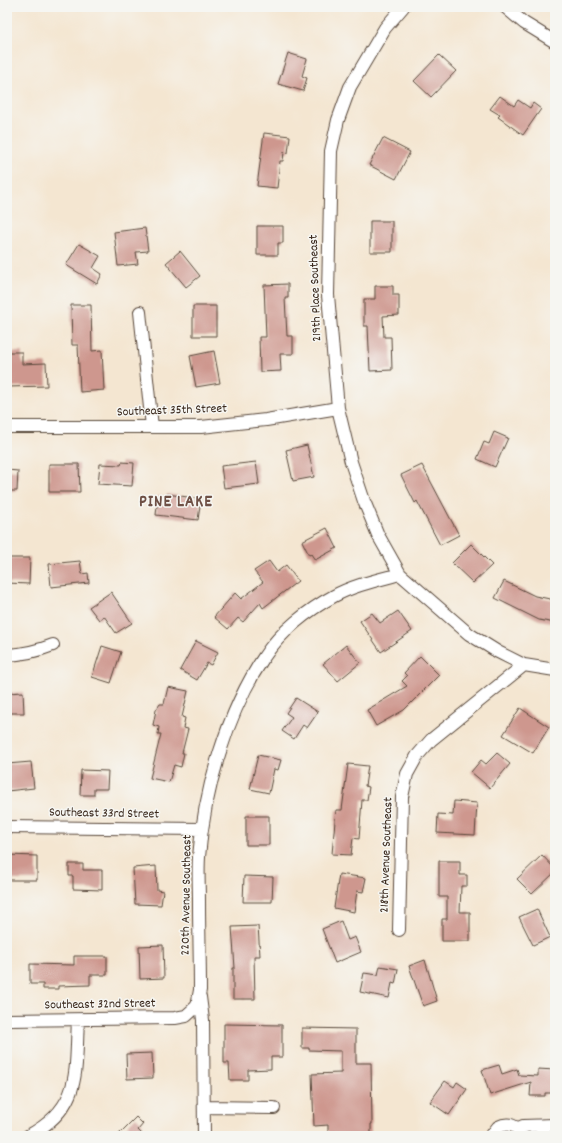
<svg xmlns="http://www.w3.org/2000/svg" width="562" height="1143" font-family="Dekko,sans-serif">
  <style>
    .building { fill: #ce978e }
    .lines { fill: none; stroke-linecap: round; stroke-linejoin: round }
    .street-casing { stroke: #574639; stroke-width: 14 }
    .street { stroke: #fff; stroke-width: 12 }
    .labels { text-anchor: middle; dominant-baseline: central; stroke-width: 3; stroke-linejoin: round; paint-order: stroke }
    .street-label { font-size: 13px; fill: #3b2a1e; stroke: #f6f6f2 }
    .district-label { font-size: 17px; font-weight: bold; letter-spacing: 1px; fill: #6e5045; stroke: #f6f6f2 }
  </style>
  <rect width="100%" height="100%" fill="#f6f6f2"/>
  <filter id="ink" filterUnits="userSpaceOnUse"><feTurbulence type="fractalNoise" baseFrequency=".025" numOctaves="2"/><feDisplacementMap in="SourceGraphic" scale="8" xChannelSelector="R" yChannelSelector="G"/><feConvolveMatrix kernelMatrix="1 2 1 2 8 2 1 2 1" color-interpolation-filters="sRGB"/></filter>
  <filter id="wash" filterUnits="userSpaceOnUse"><feTurbulence type="fractalNoise" baseFrequency=".012" numOctaves="4" result="noise"/><feDisplacementMap in="SourceGraphic" scale="16" xChannelSelector="R" yChannelSelector="G"/><feGaussianBlur stdDeviation="0.9" result="paint"/><feColorMatrix in="noise" values="0 0 0 0 0 0 0 0 0 0 0 0 0 0 0 0 0 1.4 0 .05"/><feComposite in="paint" operator="in"/></filter>
  <g filter="url(#wash)">
    <rect width="100%" height="100%" fill="#f4e6d1"/>
    <g id="blocks">
      <path class="building" d="M288 53 307 59 302 76 307 78 303 91 278 84Z
        M439 55 456 71 431 97 414 81Z
        M500 96 514 106 518 100 530 108 533 103 541 109 523 135 498 117 500 115 490 109Z
        M264 133 290 136 288 153 284 152 283 161H280L277 188 257 186Z
        M383 138 410 152 396 179 369 165Z
        M370 221H392V252H370Z
        M257 226H283V243H278V255H257Z
        M145 228 148 251 136 252 138 264 118 266 114 232Z
        M79 244 100 256 93 268 102 274 97 284 66 265Z
        M180 251 200 276 186 287 166 263Z
        M288 284V298H285L287 336H293V354H280L281 371 260 372 259 337H266L264 285Z
        M375 286H393V295H399V315L383 316 384 337H391L392 370 370 371 368 326H364V299H375Z
        M71 305H91L92 351 102 350 104 390 80 392 78 345H72Z
        M193 306H216V336H193Z
        M214 351 220 383 196 387 190 356Z
        M7 352H22V364L46 363 47 386 8 387Z
        M494 432 508 438 495 467 477 459 484 442 489 444Z
        M307 445 314 477 293 481 286 450Z
        M122 462 134 463 132 486 98 484 100 464 121 465Z
        M256 462 259 484 224 488 221 466Z
        M49 464H79L80 492H49Z
        M422 465 459 535 440 545 417 501 415 503 401 475Z
        M7 470 18 471 17 491H7Z
        M167 494 201 499 198 520 156 515 158 496 167 497Z
        M327 528 337 548 315 560 311 554 309 555 302 541Z
        M471 544 492 565 473 583 452 563Z
        M7 558H30L29 584 7 583Z
        M80 561 82 574 88 573 89 583 51 587 49 564Z
        M269 561 277 572 286 565 298 581 263 608 260 603 243 622 238 618 228 629 214 617 235 593 241 599 263 582 254 571Z
        M504 581 535 596 555 600V623L539 620 495 598Z
        M111 592 132 623 116 633 104 616 99 620 89 607Z
        M398 611 412 631 381 652 360 621 372 613 380 623Z
        M196 641 218 652 211 665 207 663 197 680 180 670Z
        M346 645 360 663 338 681 323 664Z
        M102 646 121 652 111 683 92 677Z
        M420 656 439 675 404 710 376 726 367 710 407 686 402 681 407 676 404 673Z
        M168 687 188 691 182 717 185 718 183 728 188 729 182 753H184L181 767 174 765 169 782 150 778 161 734H158L159 727 153 725 156 710 160 704H164Z
        M23 692 24 713H7V693Z
        M296 698 318 712 307 728 303 725 294 739 282 731 292 717 286 713Z
        M520 708 549 727 533 753 503 735Z
        M497 753 510 764 490 788 471 772 481 760 486 764Z
        M258 755 281 760 278 770 274 769 269 793 250 789Z
        M31 762 34 788 7 791V764Z
        M348 764 368 766 365 786 369 787 367 800H362L359 839 353 838 351 855 332 854 336 810H342Z
        M81 770 108 771 107 789H94V795H80Z
        M454 801 477 803 475 835 437 833 438 814 453 815Z
        M246 816H269V845H246Z
        M7 855 37 856V880H7Z
        M542 855 555 869V872L532 894 517 879Z
        M439 861H460V875H467V886H461L460 912H470V941H442V919H447V897H439Z
        M69 864H83V870H102V890L73 889V876H69Z
        M156 866 157 890 163 891 161 905 135 904 133 868Z
        M339 874 366 878 363 892 357 891 354 912 334 908Z
        M244 876 273 877 272 902H243Z
        M537 909 550 937 533 945 519 917Z
        M341 921 348 940 355 937 361 952 335 963 322 929Z
        M258 926 260 956H254L255 999H233V968H235L232 927Z
        M163 945 164 978 140 979 139 946Z
        M74 956H107V975H90V985L58 986V989H43V984H30V964L74 965Z
        M425 960 437 1001 423 1006 409 966Z
        M380 966 398 969 395 984 392 983 389 998 360 992 364 973 378 975Z
        M224 1024 282 1025V1057H271V1069L248 1070V1080H230L229 1063H224Z
        M302 1028 356 1029V1063H371L372 1124H371V1136H328V1125L314 1126 312 1074 341 1073V1051L309 1050V1048H302Z
        M152 1053 153 1078 127 1079 126 1054Z
        M499 1065 502 1074 517 1069 519 1075 538 1076V1069L555 1070V1093H545V1096H530L531 1082 490 1095 482 1070Z
        M445 1081 454 1087 457 1082 467 1089 449 1115 430 1102Z
        M136 1117 143 1124 138 1130 144 1136H117Z"/>
    </g>
  </g>
  <g filter="url(#ink)">
    <use href="#blocks" fill-opacity="0" stroke="#574639" stroke-width="1"/>
    <g class="lines">
      <g class="street-casing">
        <path id="street" d="M403 7 385 28 350 87 338 120 331 151 328 295 338 408 351 462 364 501 378 535 400 574 469 634 498 652 524 665 555 670
          M505 7 524 23 555 42
          M140 312 152 427
          M7 427H201L266 420 338 408
          M7 655C24 654 38 651 53 645
          M7 827 202 829
          M399 930 402 797 407 774 417 756 431 740 524 665
          M200 997 203 1020 204 1136
          M7 1020 175 1018 186 1016 197 1006 200 990C200 960 199 931 199 902 199 887 198 872 199 857 204 791 227 712 264 657 280 632 308 610 334 596 354 585 378 580 400 574
          M204 1107 274 1108
          M518 1129 523 1126 555 1125
          M28 1136C82 1107 75 1073 78 1020
          M491 1136 498 1127C508 1122 518 1125 522 1136"/>
      </g>
      <use href="#street" class="street"/>
    </g>
  </g>
  <g class="labels">
    <g class="street-label">
      <text transform="translate(316 288) rotate(-92)">219th Place Southeast</text>
      <text transform="translate(172 411) rotate(-2)">Southeast 35th Street</text>
      <text transform="translate(104 814) rotate(1)">Southeast 33rd Street</text>
      <text transform="translate(387 855) rotate(-88)">218th Avenue Southeast</text>
      <text transform="translate(187 895) rotate(-89)">220th Avenue Southeast</text>
      <text transform="translate(100 1005) rotate(-1)">Southeast 32nd Street</text>
    </g>
    <g class="district-label">
      <text x="176" y="503">PINE LAKE</text>
    </g>
  </g>
  <rect width="562" height="1143" fill="none" stroke="#f6f6f2" stroke-width="24"/>
</svg>
